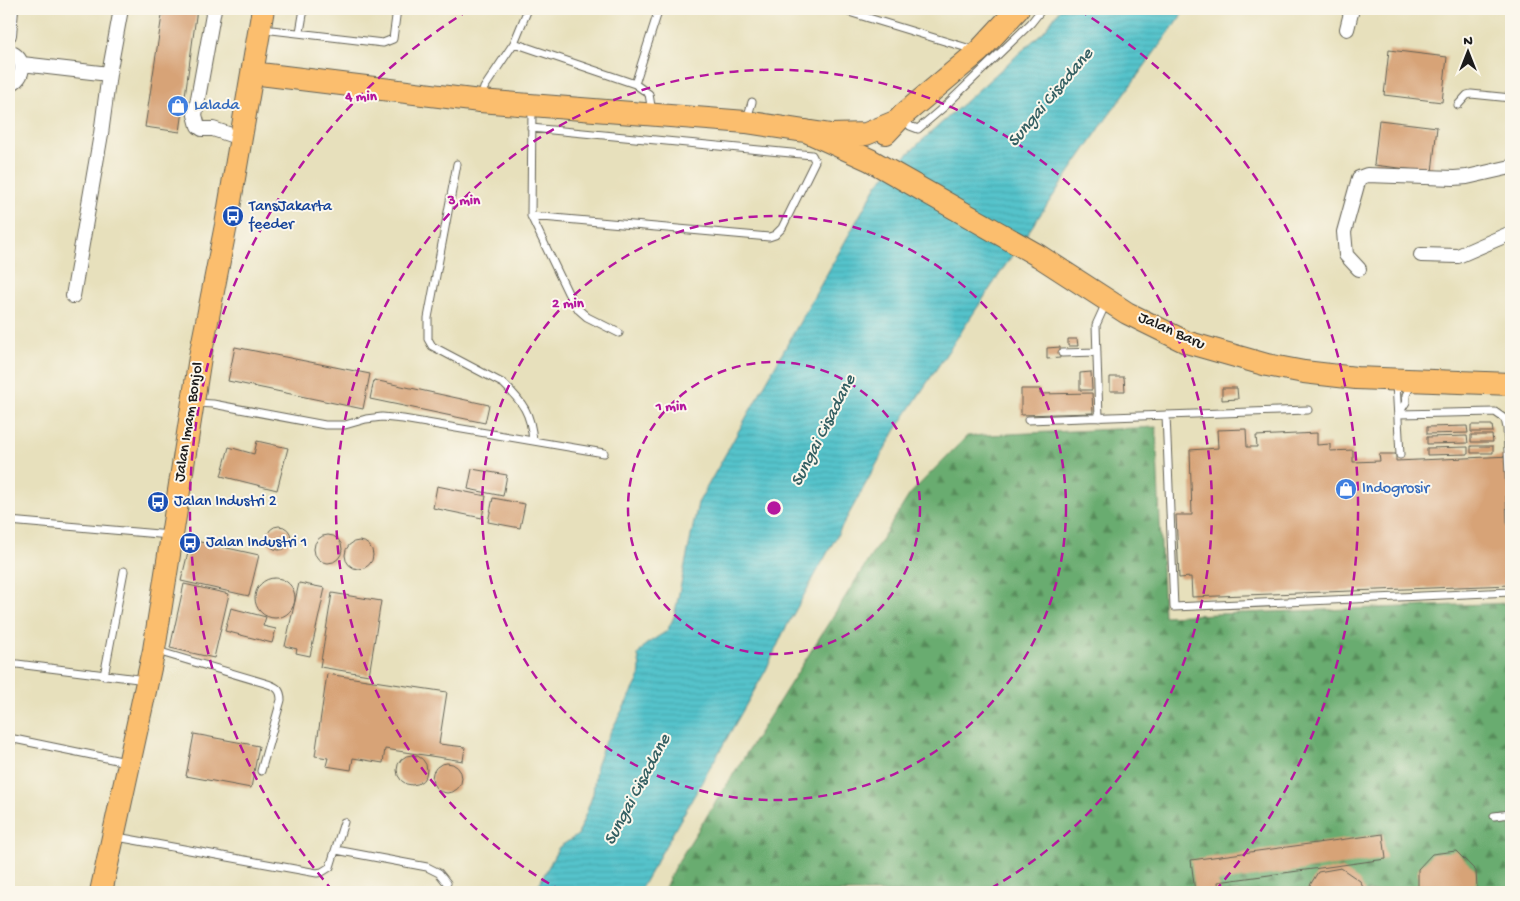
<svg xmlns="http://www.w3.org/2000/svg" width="1520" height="901" font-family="'Gochi Hand',sans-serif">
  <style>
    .forest { fill: url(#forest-firs); stroke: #426446 }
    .water { fill: url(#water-rules); stroke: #387074 }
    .building { fill: #d7a377 }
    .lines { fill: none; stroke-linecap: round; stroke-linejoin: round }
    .lane-casing { stroke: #636154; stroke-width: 9 }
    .street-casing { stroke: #636154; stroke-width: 16 }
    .primary-casing { stroke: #636154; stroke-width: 24 }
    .lane { stroke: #fff; stroke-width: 7 }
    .street { stroke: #fff; stroke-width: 14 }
    .primary { stroke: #fbbe6e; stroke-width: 22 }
    .ring { fill: none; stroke: #b5179e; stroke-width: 2.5; stroke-dasharray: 9 6 }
    .labels { text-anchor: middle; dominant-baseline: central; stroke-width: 4; stroke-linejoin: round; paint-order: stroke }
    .shop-label { font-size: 16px; fill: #366cbe; stroke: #fbf7ec; text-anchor: start }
    .transit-label { font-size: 16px; fill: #164399; stroke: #fbf7ec; text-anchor: start }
    .street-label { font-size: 16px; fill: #1c1c1c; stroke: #fbf7ec }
    .water-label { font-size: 18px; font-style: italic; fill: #335f62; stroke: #fbf7ec }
    .centre { fill: #b5179e; stroke: #fbf7ec; stroke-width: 2.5 }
    .ring-label { font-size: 15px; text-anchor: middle; font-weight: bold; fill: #b5179e; stroke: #fbf7ec; stroke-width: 4; stroke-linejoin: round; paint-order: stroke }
  </style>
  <defs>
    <pattern id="forest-firs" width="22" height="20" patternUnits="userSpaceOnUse" patternTransform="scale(1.25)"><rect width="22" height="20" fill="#69ac6f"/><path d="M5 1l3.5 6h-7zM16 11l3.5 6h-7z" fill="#568b5a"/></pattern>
    <pattern id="water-rules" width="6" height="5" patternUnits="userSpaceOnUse" patternTransform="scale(1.25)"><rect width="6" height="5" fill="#55c3cb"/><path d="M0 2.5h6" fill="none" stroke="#49a7ae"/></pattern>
  </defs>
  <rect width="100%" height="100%" fill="#fbf7ec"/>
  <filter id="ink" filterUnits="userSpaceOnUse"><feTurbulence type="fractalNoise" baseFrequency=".02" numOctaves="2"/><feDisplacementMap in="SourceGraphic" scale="10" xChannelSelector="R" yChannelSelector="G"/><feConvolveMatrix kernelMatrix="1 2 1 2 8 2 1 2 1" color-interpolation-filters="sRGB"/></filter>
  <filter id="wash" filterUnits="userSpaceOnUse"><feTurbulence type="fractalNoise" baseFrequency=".0096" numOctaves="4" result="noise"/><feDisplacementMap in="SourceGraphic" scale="20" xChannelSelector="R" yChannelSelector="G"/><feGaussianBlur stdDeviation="1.12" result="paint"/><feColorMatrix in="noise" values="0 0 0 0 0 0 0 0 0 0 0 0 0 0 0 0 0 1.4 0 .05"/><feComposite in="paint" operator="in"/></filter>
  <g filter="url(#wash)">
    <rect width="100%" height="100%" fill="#e7e0bc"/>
    <path class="forest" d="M1156 427 1164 616 1511 603V892H663L674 868 910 494 967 436Z"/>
    <path class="water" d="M1060 9H1186L1104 122 1009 260 895 431 783 633 766 670 639 892H535L559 847 578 835 593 794 596 766 604 744 639 679 640 667 638 655 645 645 667 631 674 617 698 503 878 183 916 146 1044 31Z"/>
    <g id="blocks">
      <path class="building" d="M163 9H197L180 132 145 127Z
        M1389 50 1447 57 1442 102 1384 95Z
        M1379 120 1437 127 1432 172 1374 165Z
        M1068 339H1077L1078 346H1068Z
        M235 347 370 374 363 409 228 381Z
        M1060 347V358L1047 359V348Z
        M1091 372 1092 390H1080V373Z
        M1110 377H1124L1125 391H1110Z
        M374 380 489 405 485 423 370 399Z
        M1222 388H1237L1238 399 1222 400Z
        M1021 389H1040V394L1092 393 1093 413 1021 415Z
        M1471 425H1492L1493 432H1471Z
        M1467 426 1468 433 1427 434V427Z
        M1246 429 1247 447H1257L1256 436 1317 433V445L1330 444V451L1353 450V462L1380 461 1379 454H1396V461L1511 456V585L1192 597 1191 577 1179 578 1176 515H1192L1190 450 1218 448 1217 430Z
        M1471 435H1492L1493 442H1471Z
        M1467 436 1468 443 1427 444V437Z
        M257 441 288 448 277 490 221 476 229 447 254 454Z
        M1471 446H1493V453H1471Z
        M1468 447V454L1427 455V448Z
        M472 469 507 475 503 496 468 489Z
        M437 486 486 496 482 518 433 508Z
        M493 498 525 504 520 528 488 522Z
        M267 538a12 12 0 1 1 24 0a12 12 0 1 1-24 0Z
        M314 549a14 14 0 1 1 28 0a14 14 0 1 1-28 0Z
        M191 540 259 555 249 596 181 581Z
        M345 555a14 14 0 1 1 28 0a14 14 0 1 1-28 0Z
        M255 598a20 20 0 1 1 40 0a20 20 0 1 1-40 0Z
        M299 583 325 588 310 656 296 653 297 649 285 646Z
        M184 584 229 594 214 658 170 648Z
        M332 593 381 601 369 675 320 667Z
        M231 608 266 617 263 626 276 629 272 643 225 631Z
        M327 674 447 692 439 744 465 747 463 761 385 749 383 763 353 758 351 770 326 766 328 758 315 756Z
        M194 734 259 746 251 788 186 776Z
        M397 770a15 15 0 1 1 30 0a15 15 0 1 1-30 0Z
        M432 778a15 15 0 1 1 30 0a15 15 0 1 1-30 0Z
        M1383 834 1386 859 1218 882 1219 892H1195L1191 860Z
        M1456 851 1476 871 1477 888 1473 892H1418V869L1432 854Z
        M1341 868 1360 881 1365 892H1307V890L1318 872Z"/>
    </g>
  </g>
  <g filter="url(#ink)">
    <use href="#blocks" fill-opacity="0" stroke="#636154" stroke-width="1"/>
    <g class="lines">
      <g class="lane-casing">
        <path id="lane" d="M839 9 974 50
          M263 29 383 43 393 39 397 9
          M300 32 304 9
          M514 43 528 9
          M481 98 484 88 514 43 635 84
          M1458 105 1467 95 1471 94 1511 98
          M532 109 531 216 568 293 579 310 587 317 619 333
          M652 112 649 94 635 84 659 9
          M904 118 910 126 918 129 945 106 1031 23 1042 9
          M747 119 752 102
          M531 128 812 155 815 161 782 228 775 235 769 237 531 216
          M457 164 428 318V339L432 346 504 384C523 403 531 413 533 441
          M1062 353 1097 352
          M1396 383 1400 455
          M196 403 213 404 325 425H345L366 419 382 417 403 419 604 453
          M1399 413 1406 402V395L1411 385
          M1399 414 1495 412 1505 419 1507 428
          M1166 415 1174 607 1511 592
          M1099 418 1096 325 1106 303
          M1028 420 1308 410
          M1510 428H1507L1511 522
          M9 521 170 535
          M157 651 268 684C277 687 281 690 281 700L261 771
          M9 663 138 679 145 682
          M104 676 124 571
          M9 739H14L126 762
          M1494 816 1511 814
          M117 837 317 873 322 872 330 867 344 822
          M336 850 427 867 439 873 447 883"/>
      </g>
      <g class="street-casing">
        <path id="street" d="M214 9 195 115 198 126 202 129H213L240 138
          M1347 29 1352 9
          M9 35 11 9
          M9 52C26 57 26 79 9 84
          M22 64 109 74
          M1421 255 1458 256 1511 233
          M1359 269 1346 255 1344 232 1359 178 1367 175 1454 178 1467 177 1511 167
          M73 296 101 134 109 74 121 9"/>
      </g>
      <g class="primary-casing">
        <path id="primary" d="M252 73 480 101 746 122 831 135 866 134 895 122
          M806 131 870 160 1039 256 1127 313 1186 342 1267 365 1304 372 1356 378 1511 384
          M886 133 903 115 979 51 1018 9
          M101 892 154 650 200 357 226 225 263 9"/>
      </g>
      <use href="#lane" class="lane"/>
      <use href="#street" class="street"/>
      <use href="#primary" class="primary"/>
    </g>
  </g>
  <g class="ring">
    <circle cx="774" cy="508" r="146"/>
    <circle cx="774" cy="508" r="292"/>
    <path d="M562 891A438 438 0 1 1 986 891"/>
    <path d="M333 891A584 584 0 0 1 469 10M1079 10A584 584 0 0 1 1215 891"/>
  </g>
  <defs>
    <g id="shop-disc" transform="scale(1.125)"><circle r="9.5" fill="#3f7fe0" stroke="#fbf7ec"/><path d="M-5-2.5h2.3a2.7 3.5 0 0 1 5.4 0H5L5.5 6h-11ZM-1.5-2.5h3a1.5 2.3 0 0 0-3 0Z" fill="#fff"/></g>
    <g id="bus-disc" transform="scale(1.125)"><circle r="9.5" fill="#1a4fb4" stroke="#fbf7ec"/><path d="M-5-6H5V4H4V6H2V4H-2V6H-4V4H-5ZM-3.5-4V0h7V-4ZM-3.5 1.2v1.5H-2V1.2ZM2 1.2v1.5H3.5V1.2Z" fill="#fff"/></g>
  </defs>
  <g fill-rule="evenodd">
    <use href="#shop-disc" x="178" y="106"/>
    <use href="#bus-disc" x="233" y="216"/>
    <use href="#shop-disc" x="1346" y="489"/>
    <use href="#bus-disc" x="158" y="502"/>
    <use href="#bus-disc" x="190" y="543"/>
  </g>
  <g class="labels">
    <g class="shop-label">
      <text x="194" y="106">Lalada</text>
      <text x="1362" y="489">Indogrosir</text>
    </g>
    <g class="transit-label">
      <text x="249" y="207">TansJakarta<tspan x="249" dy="18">feeder</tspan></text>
      <text x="174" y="502">Jalan Industri 2</text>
      <text x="206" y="543">Jalan Industri 1</text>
    </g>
    <g class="street-label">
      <text transform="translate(1171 332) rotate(24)">Jalan Baru</text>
      <text transform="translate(190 422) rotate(-81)">Jalan Imam Bonjol</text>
    </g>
    <g class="water-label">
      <text transform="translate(1051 98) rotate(-50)">Sungai Cisadane</text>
      <text transform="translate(824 431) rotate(-63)">Sungai Cisadane</text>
      <text transform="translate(638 790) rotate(-62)">Sungai Cisadane</text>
    </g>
  </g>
  <circle cx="774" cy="508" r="8" class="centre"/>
  <g class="ring-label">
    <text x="361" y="100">4 min</text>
    <text x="464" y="204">3 min</text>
    <text x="568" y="307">2 min</text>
    <text x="671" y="410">1 min</text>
  </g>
  <rect width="1520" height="901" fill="none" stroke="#fbf7ec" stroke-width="30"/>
  <g transform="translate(1468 52)" stroke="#fbf7ec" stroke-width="4" paint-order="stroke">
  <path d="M0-4L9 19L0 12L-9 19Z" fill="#1c1c1c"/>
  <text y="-8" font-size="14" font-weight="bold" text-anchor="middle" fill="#1c1c1c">N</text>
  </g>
</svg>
